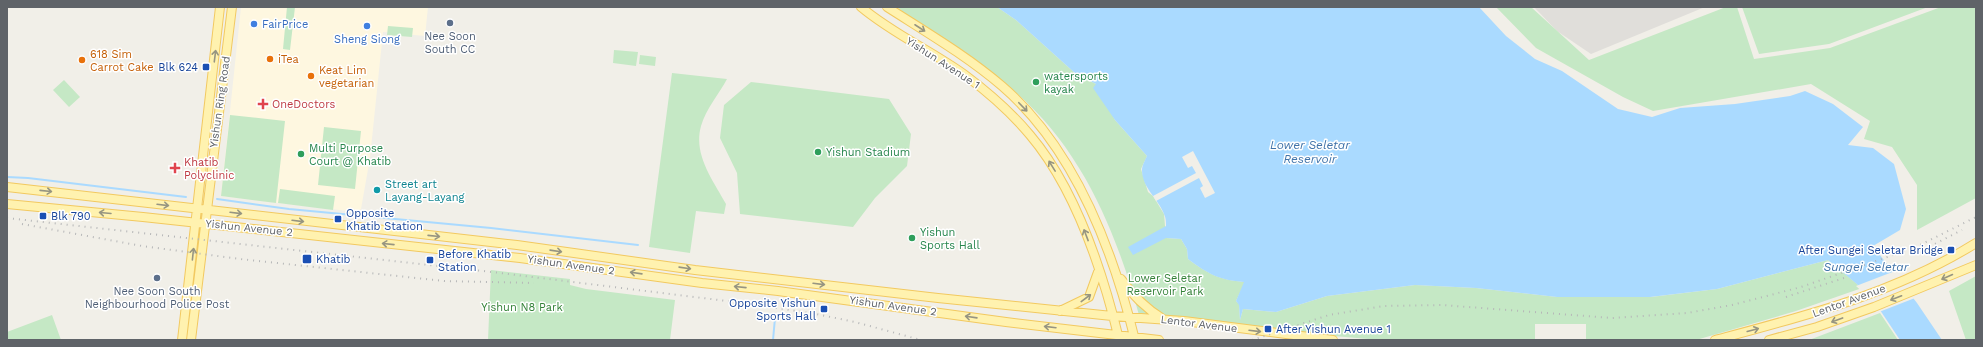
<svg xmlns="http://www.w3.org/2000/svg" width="1983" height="347" font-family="'Work Sans',sans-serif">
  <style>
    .commercial { fill: #fef7e0 }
    .industrial { fill: #e0deda }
    .green { fill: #c5e8c5 }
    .water { fill: #aadaff }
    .pier { fill: #f1efe8 }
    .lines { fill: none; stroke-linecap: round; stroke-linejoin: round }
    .stream { stroke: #aadaff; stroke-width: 2 }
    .major-casing { stroke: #f2c960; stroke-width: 10 }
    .major { stroke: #fff2af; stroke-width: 8 }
    .rail { stroke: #b6b7b8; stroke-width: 2; stroke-dasharray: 1 5; stroke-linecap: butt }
    .oneway { stroke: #979581 }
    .service-dot { fill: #5c6f8a; stroke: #fff; stroke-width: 1.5 }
    .shop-dot { fill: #3f7fe0; stroke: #fff; stroke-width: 1.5 }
    .food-dot { fill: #e8710a; stroke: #fff; stroke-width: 1.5 }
    .transit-dot { fill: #1a4fb4; stroke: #fff; stroke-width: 1.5 }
    .leisure-dot { fill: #2e9e5b; stroke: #fff; stroke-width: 1.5 }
    .health-dot { fill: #e0444e; stroke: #fff; stroke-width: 1.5 }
    .culture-dot { fill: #0f9aa8; stroke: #fff; stroke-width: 1.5 }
    .labels { text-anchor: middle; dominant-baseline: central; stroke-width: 3; stroke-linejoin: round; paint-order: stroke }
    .shop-label { font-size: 11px; fill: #366cbe; stroke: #fff; text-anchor: start }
    .service-label { font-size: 11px; fill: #4e5e75; stroke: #fff }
    .food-label { font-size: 11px; fill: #c56008; stroke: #fff; text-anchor: start }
    .street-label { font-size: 11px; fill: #5f6368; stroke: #fff }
    .transit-label { font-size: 11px; fill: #164399; stroke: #fff; text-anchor: start }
    .leisure-label { font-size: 11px; fill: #27864d; stroke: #fff; text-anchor: start }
    .health-label { font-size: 11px; fill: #be3a42; stroke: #fff; text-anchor: start }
    .culture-label { font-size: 11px; fill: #0d838f; stroke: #fff; text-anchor: start }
    .park-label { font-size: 11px; fill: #348238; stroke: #fff }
    .water-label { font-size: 12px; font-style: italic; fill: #4174aa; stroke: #fff }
  </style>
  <rect width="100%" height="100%" fill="#f1efe8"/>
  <path class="commercial" d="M241 7H428L425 36 383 32 370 158 361 209 357 212 221 196Z"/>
  <path class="industrial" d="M1534 7H1705L1591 54 1557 31Z"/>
  <path class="green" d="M287 7H295L290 50 283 49Z
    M897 7H997L1016 20 1076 74 1096 84 1115 120 1147 156 1141 169 1148 192 1153 196 1164 214 1166 238 1181 239 1187 249 1188 259C1208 274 1220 280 1245 282L1236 301 1239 304 1240 320 1243 309 1276 312 1327 296 1415 285 1476 288 1557 297H1651L1717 289 1828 260 1862 288 1796 311 1696 340H1586V324H1535V340H1380L1242 328 1139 315C1115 227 1078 140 1004 83 969 57 931 35 897 7Z
    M1496 7H1531L1589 60 1726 7H1737L1754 59 1830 48 1941 7H1976V198L1917 230V185L1892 147 1864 139 1870 121 1811 84 1653 111 1623 97 1536 48Z
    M1742 7H1928L1829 44 1759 54Z
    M388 26 413 28 412 37 387 35Z
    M614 50 638 52 636 66 613 63Z
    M640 55 656 57 655 66 639 64Z
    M672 73 727 79C719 94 706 109 701 126 693 155 713 180 726 204L724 214 696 211 690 253 649 247Z
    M64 80 80 97 69 107 53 90Z
    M751 82 889 99 911 134 907 166 875 198 853 227 740 214 737 173 720 138 724 105Z
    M230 115 285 121 276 203 221 196Z
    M324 127 361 131 355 189 318 185Z
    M280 189 335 196 333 210 278 203Z
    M491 270 570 279V285L586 289 675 300 670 340H488Z
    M1976 276V340H1966L1949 291Z
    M1880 313 1898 340H1809Z
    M52 315 61 340H7V332Z"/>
  <path class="water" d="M997 7H1479L1506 36 1535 59 1562 71 1618 109 1652 117 1680 108 1735 104 1790 96 1805 91 1833 104 1863 127 1848 145 1873 148 1894 164 1906 209 1900 230 1873 246 1917 303 1942 340H1900L1870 295 1828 260 1717 289 1650 297H1557L1476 288 1415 285 1327 296 1276 312 1243 309 1240 320 1239 305 1236 301 1244 282C1219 280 1208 274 1188 259L1187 249 1181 239 1166 238 1133 255 1128 247 1166 226C1166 222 1166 218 1164 214 1158 198 1142 188 1142 170 1142 166 1145 160 1147 156L1115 120 1093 88 1096 84 1076 74 1016 20Z"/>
  <path class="pier" d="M1193 151 1215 193 1205 198 1200 188 1203 186 1199 178 1156 201 1153 196 1196 173 1192 166 1188 168 1182 157Z
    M1895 271 1915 298 1879 312 1868 297 1856 286Z"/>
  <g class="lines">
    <path class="stream" d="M7 177 28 178 186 197
      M217 199 289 209 491 228 638 245
      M773 340 775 318"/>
    <g class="major-casing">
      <path id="major" d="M861 7C893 34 932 51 965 75 989 93 1011 112 1030 135 1075 188 1103 273 1119 339
        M887 7C926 32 967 56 1002 86 1074 148 1113 250 1135 340
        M7 187 517 245 695 270 938 298 1112 316 1184 321 1333 340
        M7 204 143 217 520 258 702 283 778 291 1006 322 1159 340
        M1121 279C1133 296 1145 308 1163 319
        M1060 311 1089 297 1098 272
        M182 340 220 7
        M191 340 232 7
        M1715 340C1805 316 1896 293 1976 243
        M1769 340 1817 327 1874 307 1976 265"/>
    </g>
    <use href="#major" class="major"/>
    <path class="rail" d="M7 218 492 272 743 303 816 314 855 322 921 340
      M22 224 142 246 240 259 444 281 534 283
      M1919 252 1962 230
      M1786 297 1847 277
      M1252 340 1329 315 1384 306 1442 305 1612 318 1687 313 1732 305 1801 287 1916 247 1976 217"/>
  </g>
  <defs><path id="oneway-shaft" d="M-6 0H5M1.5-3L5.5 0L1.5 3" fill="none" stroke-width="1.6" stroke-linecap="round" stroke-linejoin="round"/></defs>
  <g class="oneway">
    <use href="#oneway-shaft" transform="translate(920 28) rotate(33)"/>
    <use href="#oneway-shaft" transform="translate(215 56) rotate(-83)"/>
    <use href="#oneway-shaft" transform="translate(1023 107) rotate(46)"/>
    <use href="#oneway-shaft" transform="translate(1052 166) rotate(-122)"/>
    <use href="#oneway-shaft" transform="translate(46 191) rotate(6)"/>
    <use href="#oneway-shaft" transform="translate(163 205) rotate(7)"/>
    <use href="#oneway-shaft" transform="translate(105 213) rotate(-175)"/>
    <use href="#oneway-shaft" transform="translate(236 213) rotate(7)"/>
    <use href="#oneway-shaft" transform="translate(298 221) rotate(7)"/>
    <use href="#oneway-shaft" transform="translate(1086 235) rotate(-111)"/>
    <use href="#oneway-shaft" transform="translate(434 236) rotate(6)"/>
    <use href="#oneway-shaft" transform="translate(388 244) rotate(-174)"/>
    <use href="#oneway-shaft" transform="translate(556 251) rotate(8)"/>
    <use href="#oneway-shaft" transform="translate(193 254) rotate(-84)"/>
    <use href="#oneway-shaft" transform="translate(685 268) rotate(8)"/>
    <use href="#oneway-shaft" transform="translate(636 273) rotate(-172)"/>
    <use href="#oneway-shaft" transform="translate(1947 277) rotate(156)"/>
    <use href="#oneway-shaft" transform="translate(819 284) rotate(7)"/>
    <use href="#oneway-shaft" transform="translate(740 287) rotate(-174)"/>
    <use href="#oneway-shaft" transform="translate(1086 298) rotate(-37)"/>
    <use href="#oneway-shaft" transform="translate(1896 298) rotate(159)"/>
    <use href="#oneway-shaft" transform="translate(971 317) rotate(-172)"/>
    <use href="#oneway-shaft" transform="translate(1837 320) rotate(160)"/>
    <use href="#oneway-shaft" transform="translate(1050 327) rotate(-173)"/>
    <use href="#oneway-shaft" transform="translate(1753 330) rotate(-15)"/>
    <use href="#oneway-shaft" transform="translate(1255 331) rotate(7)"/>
  </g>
  <g class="service-dot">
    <circle cx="450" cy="23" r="4"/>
    <circle cx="157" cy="278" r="4"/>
  </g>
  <g class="shop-dot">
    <circle cx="254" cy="24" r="4"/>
    <circle cx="367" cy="26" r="4"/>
  </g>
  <g class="food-dot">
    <circle cx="270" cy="59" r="4"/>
    <circle cx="82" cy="60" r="4"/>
    <circle cx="311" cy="76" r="4"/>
  </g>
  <g class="transit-dot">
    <rect x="202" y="63" width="8" height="8" rx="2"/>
    <rect x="39" y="212" width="8" height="8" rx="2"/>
    <rect x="334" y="215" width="8" height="8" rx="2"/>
    <rect x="1947" y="246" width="8" height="8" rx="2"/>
    <rect x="302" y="254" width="10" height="10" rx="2"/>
    <rect x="426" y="256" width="8" height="8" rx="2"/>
    <rect x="820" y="305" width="8" height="8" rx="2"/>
    <rect x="1264" y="325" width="8" height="8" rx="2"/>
  </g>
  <g class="leisure-dot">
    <circle cx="1036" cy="82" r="4"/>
    <circle cx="818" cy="152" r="4"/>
    <circle cx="301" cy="154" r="4"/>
    <circle cx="912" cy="238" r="4"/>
  </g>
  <g class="health-dot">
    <path d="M261 98h4v4h4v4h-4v4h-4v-4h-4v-4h4z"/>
    <path d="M173 162h4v4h4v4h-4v4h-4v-4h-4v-4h4z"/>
  </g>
  <circle class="culture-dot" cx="377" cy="190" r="4"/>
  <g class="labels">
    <g class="shop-label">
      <text x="262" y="24">FairPrice</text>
      <text x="367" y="39" text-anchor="middle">Sheng Siong</text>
    </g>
    <g class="service-label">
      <text x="450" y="36">Nee Soon<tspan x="450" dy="13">South CC</tspan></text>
      <text x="157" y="291">Nee Soon South<tspan x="157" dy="13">Neighbourhood Police Post</tspan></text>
    </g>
    <g class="food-label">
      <text x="90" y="54">618 Sim<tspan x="90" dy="13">Carrot Cake</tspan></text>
      <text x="278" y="59">iTea</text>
      <text x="319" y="70">Keat Lim<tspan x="319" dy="13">vegetarian</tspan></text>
    </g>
    <g class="street-label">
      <text transform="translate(943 63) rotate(33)">Yishun Avenue 1</text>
      <text transform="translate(220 102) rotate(-82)">Yishun Ring Road</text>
      <text transform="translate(249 228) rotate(6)">Yishun Avenue 2</text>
      <text transform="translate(571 265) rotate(8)">Yishun Avenue 2</text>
      <text transform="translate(1849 301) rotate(-20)">Lentor Avenue</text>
      <text transform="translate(893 306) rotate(8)">Yishun Avenue 2</text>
      <text transform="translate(1199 324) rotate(7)">Lentor Avenue</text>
    </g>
    <g class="transit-label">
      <text x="198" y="67" text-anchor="end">Blk 624</text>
      <text x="346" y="213">Opposite<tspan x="346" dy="13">Khatib Station</tspan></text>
      <text x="51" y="216">Blk 790</text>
      <text x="1943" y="250" text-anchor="end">After Sungei Seletar Bridge</text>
      <text x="438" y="254">Before Khatib<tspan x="438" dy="13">Station</tspan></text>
      <text x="316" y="259">Khatib</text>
      <text x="816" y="303" text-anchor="end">Opposite Yishun<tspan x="816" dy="13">Sports Hall</tspan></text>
      <text x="1276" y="329">After Yishun Avenue 1</text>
    </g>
    <g class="leisure-label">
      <text x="1044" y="76">watersports<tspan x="1044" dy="13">kayak</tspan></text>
      <text x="309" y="148">Multi Purpose<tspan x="309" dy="13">Court @ Khatib</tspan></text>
      <text x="826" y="152">Yishun Stadium</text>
      <text x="920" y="232">Yishun<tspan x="920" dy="13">Sports Hall</tspan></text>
    </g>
    <g class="health-label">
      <text x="272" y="104">OneDoctors</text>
      <text x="184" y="162">Khatib<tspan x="184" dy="13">Polyclinic</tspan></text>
    </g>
    <g class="culture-label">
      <text x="385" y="184">Street art<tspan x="385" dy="13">Layang-Layang</tspan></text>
    </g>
    <g class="park-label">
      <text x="1165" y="278">Lower Seletar<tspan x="1165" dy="13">Reservoir Park</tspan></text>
      <text x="522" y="307">Yishun N8 Park</text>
    </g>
    <g class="water-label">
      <text x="1310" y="145">Lower Seletar<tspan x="1310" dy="14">Reservoir</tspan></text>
      <text x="1866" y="267">Sungei Seletar</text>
    </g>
  </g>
  <rect width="1983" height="347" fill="none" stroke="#5f6368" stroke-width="16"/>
</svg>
